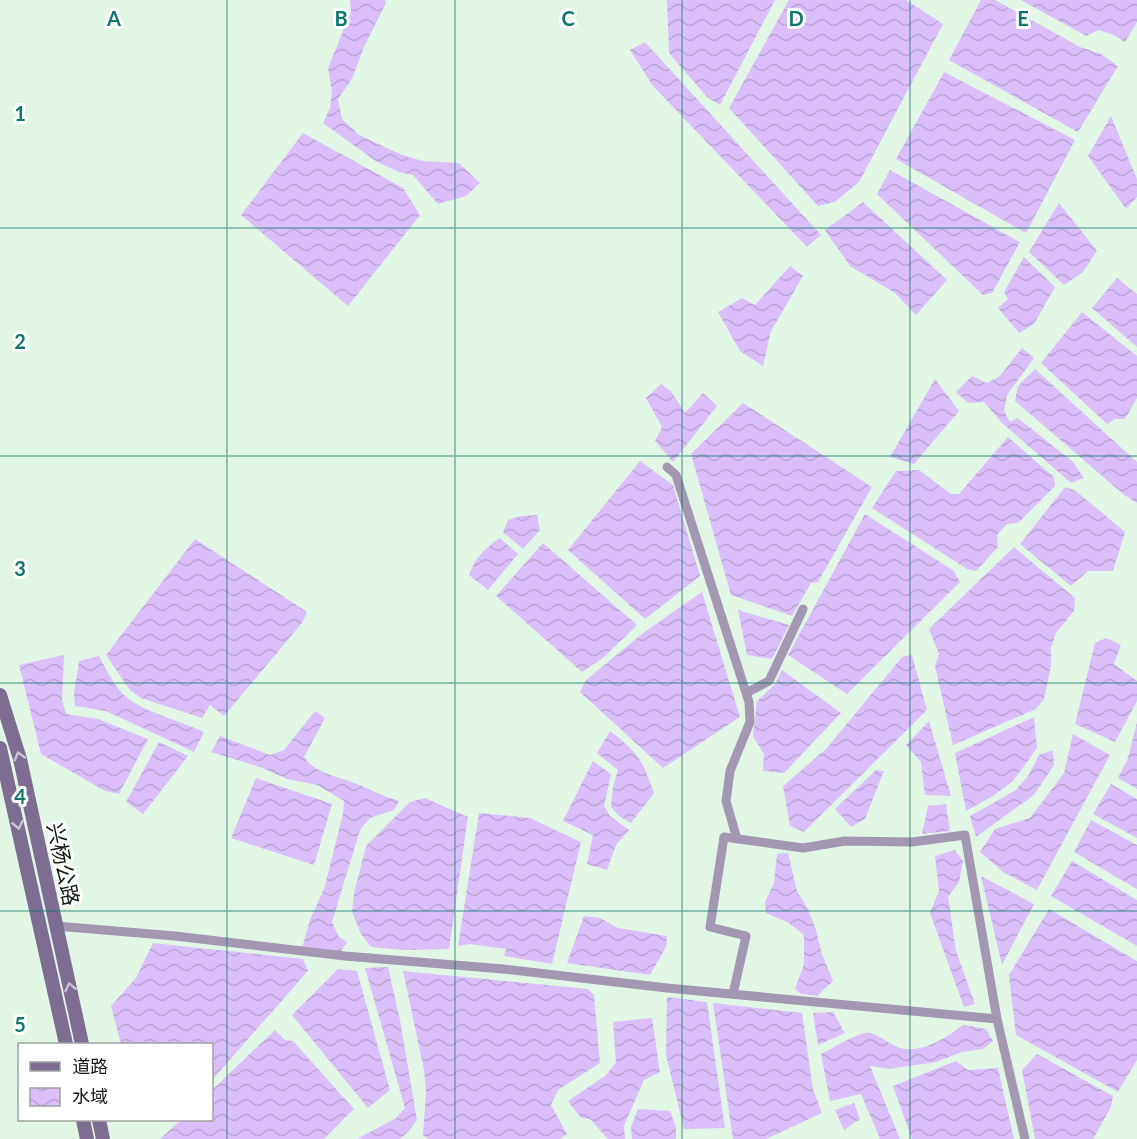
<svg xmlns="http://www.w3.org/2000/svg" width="1137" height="1139" font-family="Lato,'Noto Sans SC',sans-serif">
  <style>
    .water { fill: url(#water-waves) }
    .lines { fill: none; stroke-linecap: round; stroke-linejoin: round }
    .street { stroke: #a397b1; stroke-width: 9 }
    .secondary { stroke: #7e6d92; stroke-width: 14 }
    .oneway { stroke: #cbc5d3 }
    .grid { fill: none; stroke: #0f766e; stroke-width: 1.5; stroke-opacity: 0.55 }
    .labels { text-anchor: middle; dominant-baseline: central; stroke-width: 6; stroke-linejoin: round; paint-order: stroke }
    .street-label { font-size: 21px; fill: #121913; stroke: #fff }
    .grid-label { font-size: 20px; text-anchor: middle; font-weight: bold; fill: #0f766e; stroke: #fff; stroke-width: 6; stroke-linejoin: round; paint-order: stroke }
  </style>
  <defs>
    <pattern id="water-waves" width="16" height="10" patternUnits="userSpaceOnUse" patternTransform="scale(1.5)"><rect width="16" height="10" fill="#dbbffb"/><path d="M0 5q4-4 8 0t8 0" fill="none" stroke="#bba4d6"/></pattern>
  </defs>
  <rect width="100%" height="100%" fill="#e2f6e6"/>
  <path class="water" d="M350 0H385L386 3 364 47 352 79 338 99 342 119 359 135 402 155 423 161 459 163 480 183 466 196 438 204 413 175 399 172 377 162 323 123 330 108 332 92 328 68 351 11Z
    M667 0H775L720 105 707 97 669 53Z
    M789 0H906L943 24 859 182 835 202 818 206 729 108Z
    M981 0H995L1080 47 1101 54 1118 66 1078 132 949 60Z
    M1021 0H1137V22L1125 42 1114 35 1099 30 1086 36Z
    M645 42 821 235 807 247 653 86 630 50Z
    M944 72 1075 140 1026 233 896 159Z
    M1111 116 1137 179V197L1126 209 1088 156Z
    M303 133 403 188 420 215 348 306 241 215Z
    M890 170 1020 242 992 293 983 295 877 194Z
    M863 202 947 280 916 315 895 293 850 266 825 230Z
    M1059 203 1097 251 1083 272 1064 285 1029 252Z
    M1024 257 1055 287 1034 324 1019 333 998 308 1008 299 1004 292Z
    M790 266 803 276 771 331 763 366 740 351 718 312 742 298 755 305Z
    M1117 278 1137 294V347L1092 308Z
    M1082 312 1137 356V398L1125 419H1115L1107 424 1041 363Z
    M1022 348 1034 358 1007 395 1004 411 1010 422 1018 418 1073 462 1084 478 1071 483 1002 423 984 402 968 403 956 392 972 376 987 383 1000 376Z
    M1035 369 1137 462V503L1123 494 1015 401 1018 386Z
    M935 379 959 411 914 464 890 457Z
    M661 384 671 391 685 413 703 393 717 406 673 462 655 441 662 427 646 398Z
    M743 403 872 487 818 582 811 583 792 616 731 595 691 454Z
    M1008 437 1054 477 1055 486 1018 523 1007 524 997 535 998 547 976 571 967 569 872 508 896 471 919 470 951 494H959Z
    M640 461 673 485 700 576 645 619 568 550Z
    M1065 487 1076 491 1125 532 1113 571H1088L1071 586 1020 544Z
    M865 514 954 571 960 582 847 694 788 655Z
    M537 515 540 530 523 549 503 532 508 520 521 516Z
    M500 538 518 554 488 590 469 575C476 557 484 549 500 538Z
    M195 539 307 612 302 623 224 716 210 705 202 718 141 698 130 690 106 655Z
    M543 543 637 625 603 658 582 672 496 596Z
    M1014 547 1075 598 1074 611 1056 633 1051 648V666L1044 699 1036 709 953 745 935 666 939 654 929 629Z
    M702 592 740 717 663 768 580 692 586 680 643 633Z
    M738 610 789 625 772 659 747 655Z
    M1106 638 1121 645 1114 664 1137 681V701L1115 742 1075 724 1095 643Z
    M64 655 62 700 66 714 98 719 148 739 119 794 105 791 41 754 19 665Z
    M912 655 927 710 804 832 790 826 783 786 826 749 902 657Z
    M99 656C106 669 113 684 124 695 140 711 183 722 204 732L194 752 106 711 75 706 74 693 79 661Z
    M782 670 841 713 784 773 763 771 764 754 753 736 757 701 775 684Z
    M315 711 325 718 304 757C316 775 339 776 359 785 373 790 384 797 399 801L394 810 370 818 360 830 332 922 339 937 347 942 340 953 302 948 310 920 324 889 343 814 344 801 317 785 287 779 260 767 211 752 220 736 270 755 284 750Z
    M1034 717 1037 748 1013 781 993 796 966 811 955 753Z
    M929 721 951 796 925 795 921 762 906 745Z
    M1137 722V789L1118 778 1128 758Z
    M610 731C637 751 643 761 654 793L631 823 619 816 611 807 613 786 618 770 597 753Z
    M1073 734 1110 755 1037 890 1003 872 980 852 995 829 1030 818 1064 773Z
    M159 742 188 756 143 814 126 802Z
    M1053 750 1054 765 1034 795 976 837 970 816 1016 790 1028 776 1039 755Z
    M593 761 611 774 604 806 610 816 629 830 616 845 607 870 587 864 593 835 563 821Z
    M876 770 884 771 865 819 851 827 835 809Z
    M256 778 332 804 314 865 231 838Z
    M1111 784 1137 799V838L1093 814Z
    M425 798 468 817 449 949 403 950 371 947 361 934 352 912 354 893 366 846 410 802Z
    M946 804 950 831 922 834 928 806Z
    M479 813 530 818 581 842 552 964 504 956 506 949 469 944 458 946Z
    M1091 820 1137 845V889L1074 852Z
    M955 850 963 861 959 882 948 897 956 951 975 1004 964 1007 930 913 939 891 935 856Z
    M788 853 797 891 808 909 816 930 822 954 833 981 817 996 801 994 795 989 804 964V935L789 923 766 913 765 902 774 883 777 854Z
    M1072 861 1137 900V946L1051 896Z
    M981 876 1034 904 1002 965Z
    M1049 909 1137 961V1060L1118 1092 1016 1035 1009 975Z
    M584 916 600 918 618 928 667 936 666 947 650 975 567 963Z
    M153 943 303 959 308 971 212 1080V1044H121L111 1006 136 978Z
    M388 967 400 1020 417 1120 409 1131 400 1139H357L396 1118 405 1108 365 968Z
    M338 969 357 971 390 1090 368 1108 292 1015Z
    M403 971 588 989 594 995 600 1063 558 1090 551 1105 567 1134 560 1139H428L423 1135 426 1092 424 1070Z
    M667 997 707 1002 725 1128 684 1129 666 1055Z
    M713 1003 802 1013 813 1089 822 1113 766 1139H733Z
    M833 1012 845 1033 818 1045 813 1013Z
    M652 1018 660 1072 644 1080 624 1126 625 1139H608L590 1119 581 1118 568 1101 605 1076 616 1063 613 1022Z
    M964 1025 986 1029 993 1041 983 1049 962 1052 936 1062 889 1069 870 1066 900 1139H880L861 1094 830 1101 821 1054C832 1049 860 1030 871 1033 881 1036 890 1045 900 1048 923 1054 946 1037 964 1025Z
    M275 1030 285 1040 293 1041 354 1109 324 1139H160L181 1120H212V1090Z
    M1037 1054 1113 1096 1111 1107 1093 1139H1035L1022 1070Z
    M956 1061 968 1070 998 1068 1014 1139H912L893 1086Z
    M854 1103 860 1119 844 1130 835 1110Z
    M638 1109 670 1111 676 1127V1139H632L631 1127Z"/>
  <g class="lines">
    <path class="street" d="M667 467 676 475 749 702 750 722 730 771 726 801 737 839
      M746 693 769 681 803 609
      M56 926 175 936 345 956 503 969 667 988 997 1019
      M733 994 746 936 710 927 724 837 803 848 845 841 912 842 965 835 997 1019 1025 1139"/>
    <path class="secondary" d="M0 695 20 759 82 1044
      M0 748 66 1044
      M83 1120 87 1139
      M99 1120 103 1139"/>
  </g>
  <defs><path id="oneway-chevron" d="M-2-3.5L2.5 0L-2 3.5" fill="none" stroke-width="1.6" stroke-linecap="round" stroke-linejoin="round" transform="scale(1.5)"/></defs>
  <g class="oneway">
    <use href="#oneway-chevron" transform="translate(19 756) rotate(-106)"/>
    <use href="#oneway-chevron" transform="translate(18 825) rotate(78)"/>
    <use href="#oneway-chevron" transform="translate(70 987) rotate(-102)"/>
  </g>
  <path class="grid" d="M227 0V1139M455 0V1139M682 0V1139M910 0V1139M0 228H1137M0 456H1137M0 683H1137M0 911H1137"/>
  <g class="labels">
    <g class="street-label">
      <text transform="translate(64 864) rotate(78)">兴杨公路</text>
    </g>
  </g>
  <g class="grid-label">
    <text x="114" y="26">A</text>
    <text x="341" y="26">B</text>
    <text x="568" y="26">C</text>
    <text x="796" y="26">D</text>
    <text x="1023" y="26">E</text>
    <text x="20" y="121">1</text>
    <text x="20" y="349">2</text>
    <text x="20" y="576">3</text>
    <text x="20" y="804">4</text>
    <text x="20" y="1032">5</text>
  </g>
  <rect x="18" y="1043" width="195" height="78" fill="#ffffff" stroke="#a0a3a1" stroke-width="1.5"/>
  <rect x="30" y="1062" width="30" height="9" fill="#7e6d92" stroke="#a0a3a1" stroke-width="1.5"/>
  <text x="72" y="1073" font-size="18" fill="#121913">道路</text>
  <rect x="30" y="1088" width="30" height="18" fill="url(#water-waves)" stroke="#a0a3a1" stroke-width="1.5"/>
  <text x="72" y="1103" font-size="18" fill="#121913">水域</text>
</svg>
